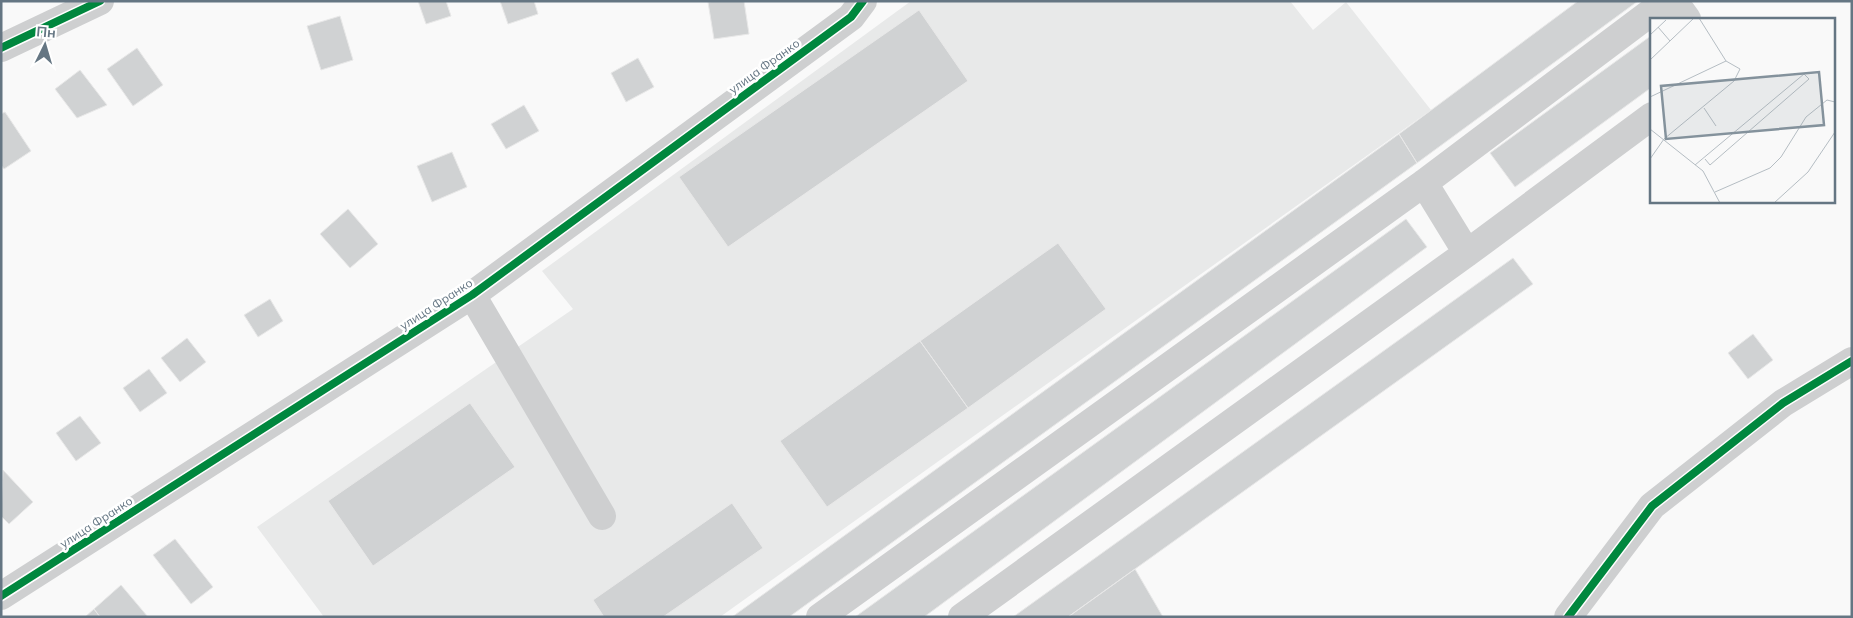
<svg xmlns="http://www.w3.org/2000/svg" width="1853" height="618" font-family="Mulish,sans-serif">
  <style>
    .built { fill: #e8e9e9 }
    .building { fill: #d0d2d3; stroke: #e8e8e8 }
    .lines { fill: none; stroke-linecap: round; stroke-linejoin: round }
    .minor { stroke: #cecfd0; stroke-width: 28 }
    .cycleway-casing { stroke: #fff; stroke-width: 11 }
    .cycleway { stroke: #00873e; stroke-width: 8 }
    .labels { text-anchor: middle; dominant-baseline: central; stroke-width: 5; stroke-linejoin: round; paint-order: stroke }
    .street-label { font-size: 12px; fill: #657683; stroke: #fff }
    .inset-road { fill: none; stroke: #b5bdc3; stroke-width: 1 }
    .view { fill: #84929c; fill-opacity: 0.15; stroke: #84929c; stroke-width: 2.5 }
    .inset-edge { fill: none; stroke: #657683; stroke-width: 2.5 }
  </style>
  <rect width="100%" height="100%" fill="#f9f9f9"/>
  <path class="built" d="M911 1H1290L1313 30 1346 2 1431 110 720 617H324L257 527 573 309 542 271Z"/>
  <path class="building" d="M418 1H446L451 16 426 24Z
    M500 1H534L538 14 508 24Z
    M716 1H744L749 34 714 39 708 2Z
    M1578 1H1638L1417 163 1399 134Z
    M919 10 968 81 728 247 679 177Z
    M340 16 353 60 321 70 307 26Z
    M1652 35V87L1515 187 1490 153Z
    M137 48 163 85 133 106 107 69Z
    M638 58 654 87 626 102 611 73Z
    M80 70 107 105 77 118 55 89Z
    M524 105 539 131 506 149 491 124Z
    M5 112 31 151 4 169 1 165V114Z
    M1399 134 1417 163 789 617H732Z
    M452 152 467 187 432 202 417 166Z
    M348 209 378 244 350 268 320 234Z
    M1406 219 1427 247 924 617H855Z
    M1058 243 1106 309 968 408 920 341Z
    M1513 258 1533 284 1068 617H1013Z
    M270 299 283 321 258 337 244 315Z
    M1753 334 1773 360 1748 379 1728 353Z
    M187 338 206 362 180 382 161 358Z
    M920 341 968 408 827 507 780 441Z
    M149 369 167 393 140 412 123 388Z
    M470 403 515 467 373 566 328 501Z
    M80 416 101 443 76 461 56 433Z
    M3 470 33 502 9 524 1 516Z
    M732 503 763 548 663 617H604L593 600Z
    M175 539 213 587 191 604 153 555Z
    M1135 569 1163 617H1068Z
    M121 585 148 617H100L94 609Z
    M94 609 100 617H85Z"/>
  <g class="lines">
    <path class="minor" d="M1674 1 1687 19
      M1 48 100 1
      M1424 183 1467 253
      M472 295 602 516
      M1 596 472 295 851 17 863 1
      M820 617 1424 183 1666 1
      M962 617 1467 253 1652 116
      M1568 617 1652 506 1783 403 1852 361"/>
    <g class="cycleway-casing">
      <path id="cycleway" d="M1 48 100 1
        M1 596 472 295 851 17 863 1
        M1568 617 1652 506 1783 403 1852 361"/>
    </g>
    <use href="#cycleway" class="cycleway"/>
  </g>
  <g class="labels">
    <g class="street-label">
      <text transform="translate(764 66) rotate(-36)">улица Франко</text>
      <text transform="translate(436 304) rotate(-33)">улица Франко</text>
      <text transform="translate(96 522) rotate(-33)">улица Франко</text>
    </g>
  </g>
  <g transform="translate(1650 18)">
    <rect width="185" height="185" fill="#f9f9f9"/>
    <path class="inset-road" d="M49 0 76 43M8 9 20 23M0 17 16 2M0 42 44 0M0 79 76 43 90 51 84 63 14 121 0 141M54 90 66 108M0 111 53 153 70 185M45 147 154 56 159 61 60 147 55 141M65 174 120 150 131 139 156 99 177 82 185 84M124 185 158 154 185 114"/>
    <path class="view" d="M169 54 174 107 16 121 11 68Z"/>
    <rect width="185" height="185" class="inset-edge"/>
  </g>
  <rect width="1853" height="618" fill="none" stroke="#657683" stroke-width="5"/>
  <g transform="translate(45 45) rotate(5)" stroke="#ffffff" stroke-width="4" paint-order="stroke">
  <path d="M0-4L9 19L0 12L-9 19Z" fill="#657683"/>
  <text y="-8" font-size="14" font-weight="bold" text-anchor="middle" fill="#657683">Пн</text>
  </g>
</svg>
